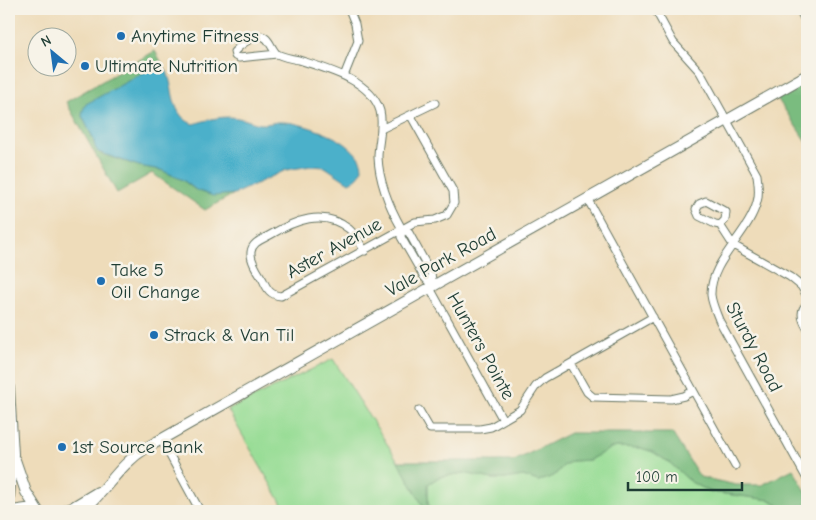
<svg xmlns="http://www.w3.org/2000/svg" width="816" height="520" font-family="'Comic Neue',sans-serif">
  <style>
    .green { fill: #99dd96; stroke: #5c8d65 }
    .forest { fill: #7abc7f; stroke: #4c7c5a }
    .water { fill: #4bb0ca; stroke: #35767f }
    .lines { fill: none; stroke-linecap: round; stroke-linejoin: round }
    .minor-casing { stroke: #677563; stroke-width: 9 }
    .secondary-casing { stroke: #677563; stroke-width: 12 }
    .minor { stroke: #fff; stroke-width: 7 }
    .secondary { stroke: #fff; stroke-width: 10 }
    .poi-dot { fill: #1f6fb2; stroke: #f7f3e8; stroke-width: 2 }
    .labels { text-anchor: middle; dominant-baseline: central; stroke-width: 5; stroke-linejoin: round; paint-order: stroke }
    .poi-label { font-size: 19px; fill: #1f3d34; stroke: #f7f3e8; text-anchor: start }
    .street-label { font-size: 19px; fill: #1f3d34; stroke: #f7f3e8 }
  </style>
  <rect width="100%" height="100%" fill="#f7f3e8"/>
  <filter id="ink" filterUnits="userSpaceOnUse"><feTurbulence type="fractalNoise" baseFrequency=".02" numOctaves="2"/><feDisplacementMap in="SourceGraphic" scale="10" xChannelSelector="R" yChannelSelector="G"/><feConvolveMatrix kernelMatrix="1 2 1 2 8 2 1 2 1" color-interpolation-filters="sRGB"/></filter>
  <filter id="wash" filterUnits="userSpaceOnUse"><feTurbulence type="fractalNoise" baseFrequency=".0096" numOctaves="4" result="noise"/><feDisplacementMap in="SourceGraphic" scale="20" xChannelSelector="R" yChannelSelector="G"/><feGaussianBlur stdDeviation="1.12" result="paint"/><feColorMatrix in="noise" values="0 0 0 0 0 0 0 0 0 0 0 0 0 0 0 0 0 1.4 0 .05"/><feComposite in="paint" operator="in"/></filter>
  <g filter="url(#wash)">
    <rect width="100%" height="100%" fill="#eedcba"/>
    <path class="green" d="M333 359 398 461 426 511H286L228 410Z
      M617 447 641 448 653 452 670 463 691 482 711 492 770 500 776 503 783 511H433L428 504V484L439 477 464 473 492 479H505L523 476 538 481 554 476 563 466 572 461 589 460 611 448Z"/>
    <path class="forest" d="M155 51 163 65 160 63 86 105 82 116 93 138 95 147 101 154 139 166 161 170 183 180 194 189 227 195 234 194 205 210 152 173 117 193 66 102Z
      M807 81V143L777 98Z
      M570 433H672L700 477 736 485H762L793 469 807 493V511H783L776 503 770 500 711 492 691 482 670 463 653 452 641 448 617 447 611 448 589 460 572 461 563 466 554 476 542 480 538 481 523 476 505 479H492L464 473 439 477 428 484V504L433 511H426L398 461H514Z"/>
    <path class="water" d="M161 63C177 78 166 114 193 124 208 120 222 115 238 118 246 119 253 123 260 124 268 125 275 121 283 122 298 122 328 133 341 141 358 152 374 171 349 183L325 167 311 166 286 170 234 194 213 196 196 190 183 180 161 170 139 166 98 152 95 147 93 138 82 116 83 110 86 104Z"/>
  </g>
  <g filter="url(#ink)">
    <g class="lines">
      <g class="minor-casing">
        <path id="minor" d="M655 9 673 42 700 72 757 175C758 184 760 193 757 202 749 234 710 261 711 295 712 304 716 312 719 320L807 479
          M799 9 807 24
          M277 54 239 58 235 56 234 52C239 46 251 37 259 36 269 35 271 49 277 54 283 57 293 59 299 60 327 69 371 80 380 111 384 126 378 142 378 157 379 182 390 208 402 229
          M344 76 358 41 355 24 349 9
          M381 129 435 103
          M588 200 735 466
          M720 225 725 220 726 212 706 201 699 204 696 209 699 216 715 224 720 225 733 245 790 277 801 286 807 296
          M402 229 409 233 431 273 433 287 424 277 401 237Z
          M365 251C360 244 355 234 349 229 323 208 294 221 270 235 263 239 252 242 251 252 250 261 258 272 263 280 267 289 270 295 281 296L415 222 435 220 447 215 454 203 453 191 411 116
          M430 288 503 420
          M807 304C799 311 802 320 807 328
          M571 364 587 392 593 397 671 399 684 396 693 391
          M419 410 430 429H480L491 427 520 410 536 386 545 378 653 317
          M161 439 200 511"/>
      </g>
      <g class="secondary-casing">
        <path id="secondary" d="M9 388 13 454 9 497
          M15 460 26 492 38 511
          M12 511 26 509 36 511
          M61 511 73 507 98 492
          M82 511C107 491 117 466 146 448L807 75"/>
      </g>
      <use href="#minor" class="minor"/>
      <use href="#secondary" class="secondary"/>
    </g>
  </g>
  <g class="poi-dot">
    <circle cx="121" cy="36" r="5"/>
    <circle cx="85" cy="66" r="5"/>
    <circle cx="101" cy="281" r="5"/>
    <circle cx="154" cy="335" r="5"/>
    <circle cx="62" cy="447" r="5"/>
  </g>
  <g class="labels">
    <g class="poi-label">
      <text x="131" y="36">Anytime Fitness</text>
      <text x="95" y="66">Ultimate Nutrition</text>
      <text x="111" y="270">Take 5<tspan x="111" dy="22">Oil Change</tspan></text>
      <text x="164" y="335">Strack &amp; Van Til</text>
      <text x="72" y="447">1st Source Bank</text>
    </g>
    <g class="street-label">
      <text transform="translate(334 248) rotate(-29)">Aster Avenue</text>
      <text transform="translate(441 262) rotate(-29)">Vale Park Road</text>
      <text transform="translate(481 346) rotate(61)">Hunters Pointe</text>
      <text transform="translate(754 347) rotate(62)">Sturdy Road</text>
    </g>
  </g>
  <rect width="816" height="520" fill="none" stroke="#f7f3e8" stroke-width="30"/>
  <g transform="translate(52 52) rotate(331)"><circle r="24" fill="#f7f3e8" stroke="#a1aaa0"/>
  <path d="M0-4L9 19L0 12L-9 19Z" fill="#1f6fb2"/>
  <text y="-8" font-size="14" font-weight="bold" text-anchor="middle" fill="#1f3d34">N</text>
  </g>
  <path d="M628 482v8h114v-8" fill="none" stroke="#1f3d34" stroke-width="2.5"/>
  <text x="636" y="482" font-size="15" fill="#1f3d34" stroke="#f7f3e8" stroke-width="4" paint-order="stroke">100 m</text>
</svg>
